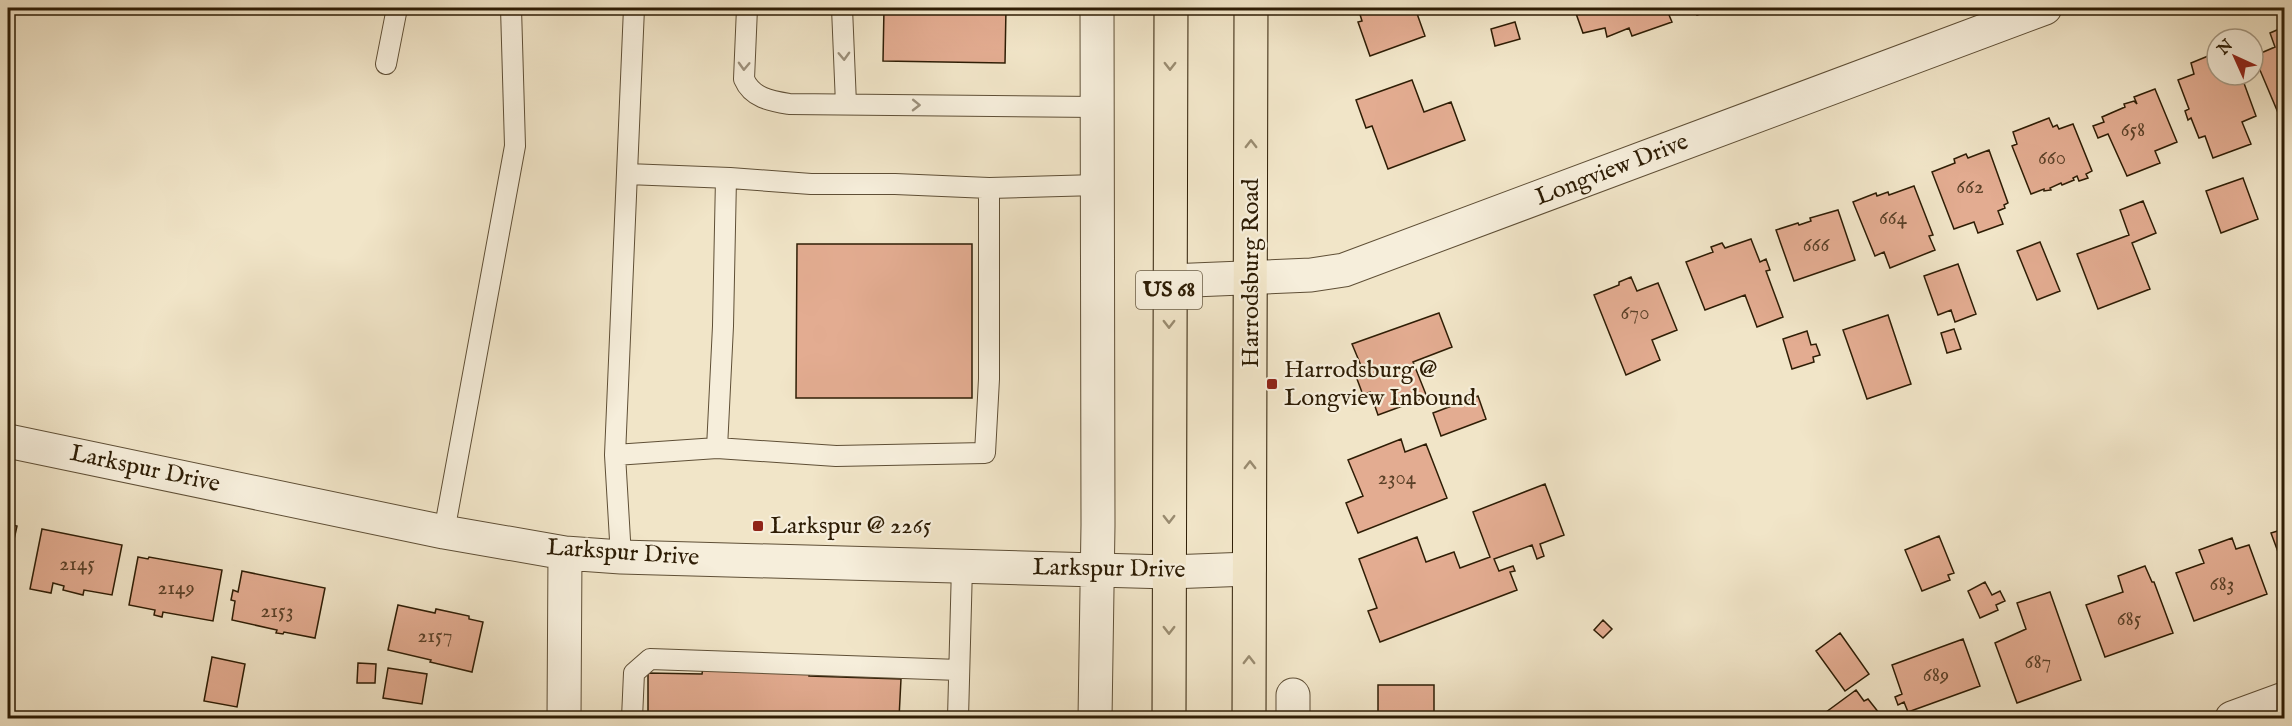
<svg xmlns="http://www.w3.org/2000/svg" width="2292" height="726" font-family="'IM FELL English',serif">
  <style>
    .building { fill: #e3ac91; stroke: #2e1d05; stroke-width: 1.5 }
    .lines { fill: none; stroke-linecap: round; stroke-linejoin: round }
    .service-casing { stroke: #5f4f36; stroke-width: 22 }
    .minor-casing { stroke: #5f4f36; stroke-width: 35 }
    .primary-casing { stroke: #2e1d05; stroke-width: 35 }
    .service { stroke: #f6eedb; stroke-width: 20 }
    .minor { stroke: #f6eedb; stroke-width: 33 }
    .primary { stroke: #f1e5c8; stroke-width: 33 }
    .oneway { stroke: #9c907b }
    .oneway2 { stroke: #998b70 }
    .poi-dot { fill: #8f2418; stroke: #f6eedb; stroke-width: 2 }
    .labels { text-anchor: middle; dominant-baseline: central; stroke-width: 4.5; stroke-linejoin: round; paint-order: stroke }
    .number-label { font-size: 21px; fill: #5b4128 }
    .shield { fill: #f6eedb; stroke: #6a5c45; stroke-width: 1.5 }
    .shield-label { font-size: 22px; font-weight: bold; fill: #2e1d05 }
    .street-label { font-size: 24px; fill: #2e1d05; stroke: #f6eedb }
    .poi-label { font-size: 24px; fill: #2e1d05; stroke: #f6eedb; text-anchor: start }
  </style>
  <rect width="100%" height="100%" fill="#f1e5c8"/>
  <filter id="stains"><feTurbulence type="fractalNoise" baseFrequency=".00333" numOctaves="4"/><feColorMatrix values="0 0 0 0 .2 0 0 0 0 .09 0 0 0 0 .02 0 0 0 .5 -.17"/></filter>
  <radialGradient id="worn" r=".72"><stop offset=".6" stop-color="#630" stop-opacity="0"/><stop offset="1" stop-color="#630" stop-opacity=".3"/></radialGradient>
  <path class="building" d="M884 8H1006L1005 63 883 61Z
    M1358 8H1415L1425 36 1370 56 1358 22 1362 21Z
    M1574 8H1666L1672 22 1632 36 1629 28 1607 37 1605 28 1583 33Z
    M1694 8H1717L1697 15Z
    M1515 22 1520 39 1495 46 1491 29Z
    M2284 27V113L2279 115 2254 56 2275 47 2270 33Z
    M2213 54 2217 63V75H2241L2256 116 2242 122 2251 144 2213 158 2205 136 2199 138 2191 118 2188 120 2185 111 2189 109 2178 80 2194 74 2191 63Z
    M1412 80 1424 112 1451 102 1465 140 1388 169 1372 126 1366 128 1356 100Z
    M2155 89 2177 142 2155 151 2160 163 2127 176 2108 134 2098 138 2093 126 2104 122 2102 117 2125 107 2124 104 2134 101 2137 104 2134 97Z
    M2049 118 2053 127 2057 125 2059 129 2073 124 2092 171 2086 174 2088 178 2079 181 2077 176 2073 178 2074 180 2062 185 2061 183 2050 188 2051 190 2044 191V189L2031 194 2012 146 2017 144 2013 132Z
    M1989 150 2008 203 2004 205 2005 208 1998 211 2003 224 1978 233 1974 222 1954 229 1932 172 1955 163 1954 159 1966 154 1968 158Z
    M2243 178 2258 219 2221 233 2206 191Z
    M1914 186 1933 235 1929 236 1935 250 1890 268 1884 252 1875 256 1853 202 1876 193 1877 196 1888 192 1889 195Z
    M2143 201 2156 233 2132 243 2150 289 2098 309 2077 254 2129 235 2120 210Z
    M1838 210 1855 260 1794 281 1776 230 1798 223 1799 225 1811 221 1810 218Z
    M1751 239 1760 262 1766 259 1770 270 1766 271 1783 317 1757 327 1745 295 1705 310 1686 262 1713 252 1711 247 1722 243 1725 248Z
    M2040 242 2060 291 2037 300 2017 251Z
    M797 244H972V398H796Z
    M1958 264 1976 314 1955 322 1951 310 1938 315 1924 276Z
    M1631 277 1637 291 1658 283 1677 330 1652 340 1660 360 1626 375 1594 295 1619 285V282Z
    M1439 313 1452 347 1413 362 1427 397 1378 415 1370 392 1363 395 1354 371 1362 368 1352 344Z
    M1888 315 1911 384 1867 399 1843 330Z
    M1954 329 1961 349 1947 353 1941 333Z
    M1807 331 1811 345 1816 344 1820 355 1813 357 1814 362 1792 369 1783 339Z
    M1478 396 1486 419 1441 436 1433 413Z
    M1401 439 1405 452 1426 444 1447 498 1358 533 1346 503 1363 496 1348 460Z
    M1545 484 1564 535 1540 544 1544 556 1537 559 1532 545 1494 559 1499 571 1513 566 1515 571 1510 572 1517 590 1380 642 1368 611 1377 608 1359 559 1417 537 1426 562 1454 552 1460 568 1490 557 1473 512Z
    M8 524 17 526 9 562 13 563 12 568H8V572Z
    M42 529 122 545 112 595 84 590 83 595 63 590 64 586 53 583 51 593 30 589Z
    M2284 529V568L2271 533Z
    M1939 536 1954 573 1948 575 1950 580 1922 591 1905 550Z
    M2232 538 2236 549 2249 545 2267 594 2194 621 2176 573 2204 563 2199 550Z
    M138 557 148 559 149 557 222 570 213 621 163 612 162 617 154 615 155 610 129 605Z
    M2145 566 2152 582H2154L2173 633 2105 657 2086 605 2123 592 2118 576Z
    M242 571 325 588 315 638 284 632 283 634 276 633 277 630 232 620 235 601 231 600 233 590 238 592Z
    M1985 582 1992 595 2000 591 2005 601 1996 605 1998 610 1980 618 1968 591Z
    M2050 592 2081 680 2017 703 1995 643 2026 629 2017 603Z
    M398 605 435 613 436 609 469 616V619L483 622 472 672 430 662 431 660 388 650Z
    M1603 620 1612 629 1603 638 1594 630Z
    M1840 633 1869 674 1845 691 1816 651Z
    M1963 639 1980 686 1908 712 1904 702 1898 705 1895 697 1902 694 1892 665Z
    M212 657 245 664 237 707 204 701Z
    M358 663 376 664 375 683H357Z
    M703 667 810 669 809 676 901 679 899 718H648V673L702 674Z
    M388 668 427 674 422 704 383 698Z
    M1378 685H1434V718H1378Z
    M1856 690 1864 701 1868 699 1883 718H1818Z"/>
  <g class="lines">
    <g class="service-casing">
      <path id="service" d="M747 8 744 79C752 98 771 101 789 104L1097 107
        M842 8 846 104
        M386 64 397 8
        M989 188 1097 185
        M717 448 723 326 726 178
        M615 455 717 448 836 456 985 453 989 379V188L895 184H811L730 178 627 174
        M444 532 515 146 511 8
        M621 557 615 455 634 8
        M632 718 634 673 650 659 959 670
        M958 718 962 566"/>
    </g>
    <g class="minor-casing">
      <path id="minor" d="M1169 281 1311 275 1344 270 2045 8
        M8 441 444 532 565 553 621 557 1169 572 1249 569
        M1293 695V718
        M564 718 565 553
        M1095 718 1098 525 1097 8
        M2232 718 2284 699"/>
    </g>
    <g class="primary-casing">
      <path id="primary" d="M1169 718 1171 8
        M1249 718 1251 8"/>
    </g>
    <use href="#service" class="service"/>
    <use href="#minor" class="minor"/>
    <use href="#primary" class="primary"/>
  </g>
  <defs><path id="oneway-chevron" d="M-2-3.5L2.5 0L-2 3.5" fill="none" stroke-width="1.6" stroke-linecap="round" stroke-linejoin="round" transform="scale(1.5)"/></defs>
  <g class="oneway">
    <use href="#oneway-chevron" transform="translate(844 56) rotate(88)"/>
    <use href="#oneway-chevron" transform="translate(744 66) rotate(92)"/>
    <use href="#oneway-chevron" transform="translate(916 105) rotate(1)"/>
  </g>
  <g class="oneway2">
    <use href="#oneway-chevron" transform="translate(1170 66) rotate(90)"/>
    <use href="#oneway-chevron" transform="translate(1251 144) rotate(-90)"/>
    <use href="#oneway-chevron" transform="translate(1169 324) rotate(90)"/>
    <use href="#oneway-chevron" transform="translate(1250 465) rotate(-90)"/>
    <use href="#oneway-chevron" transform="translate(1169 519) rotate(90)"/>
    <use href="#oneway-chevron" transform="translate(1169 630) rotate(90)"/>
    <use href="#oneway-chevron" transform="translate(1249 660) rotate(-90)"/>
  </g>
  <g class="poi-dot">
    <rect x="1266" y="378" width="12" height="12" rx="3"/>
    <rect x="752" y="520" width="12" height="12" rx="3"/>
  </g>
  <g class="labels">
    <g class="number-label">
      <text x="2133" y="130">658</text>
      <text x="2052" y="158">660</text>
      <text x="1970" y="187">662</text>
      <text x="1893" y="218">664</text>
      <text x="1816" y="245">666</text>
      <text x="1635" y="313">670</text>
      <text x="1397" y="478">2304</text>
      <text x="77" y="564">2145</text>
      <text x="2222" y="584">683</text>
      <text x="176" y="588">2149</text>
      <text x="277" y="611">2153</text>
      <text x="2129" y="619">685</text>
      <text x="435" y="636">2157</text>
      <text x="2038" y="662">687</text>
      <text x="1936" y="675">689</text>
    </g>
    <rect class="shield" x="1136" y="271" width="66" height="38" rx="4.5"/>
    <g class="shield-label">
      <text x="1169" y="290">US 68</text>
    </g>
    <g class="street-label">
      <text transform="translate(1612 170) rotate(-21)">Longview Drive</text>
      <text transform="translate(1251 273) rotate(-90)">Harrodsburg Road</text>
      <text transform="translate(145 469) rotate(12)">Larkspur Drive</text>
      <text transform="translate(623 553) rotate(4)">Larkspur Drive</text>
      <text transform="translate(1109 569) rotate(1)">Larkspur Drive</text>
    </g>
    <g class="poi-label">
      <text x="1284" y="370">Harrodsburg @<tspan x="1284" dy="28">Longview Inbound</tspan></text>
      <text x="770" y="526">Larkspur @ 2265</text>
    </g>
  </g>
  <rect width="2292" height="726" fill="none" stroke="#f1e5c8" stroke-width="30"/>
  <rect x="9" y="9" width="2274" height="708" fill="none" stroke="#2e1d05" stroke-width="3"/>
  <rect x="15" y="15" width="2262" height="696" fill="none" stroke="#2e1d05" stroke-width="1.5"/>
  <g transform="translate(2235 57) rotate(315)"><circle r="28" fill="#f6eedb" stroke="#a69a85" stroke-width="1.5"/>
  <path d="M0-4.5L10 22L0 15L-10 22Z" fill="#8f2418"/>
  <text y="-9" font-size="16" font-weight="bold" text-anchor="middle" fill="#2e1d05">N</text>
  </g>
  <rect width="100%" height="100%" filter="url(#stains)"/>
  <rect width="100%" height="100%" fill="url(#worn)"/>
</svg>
